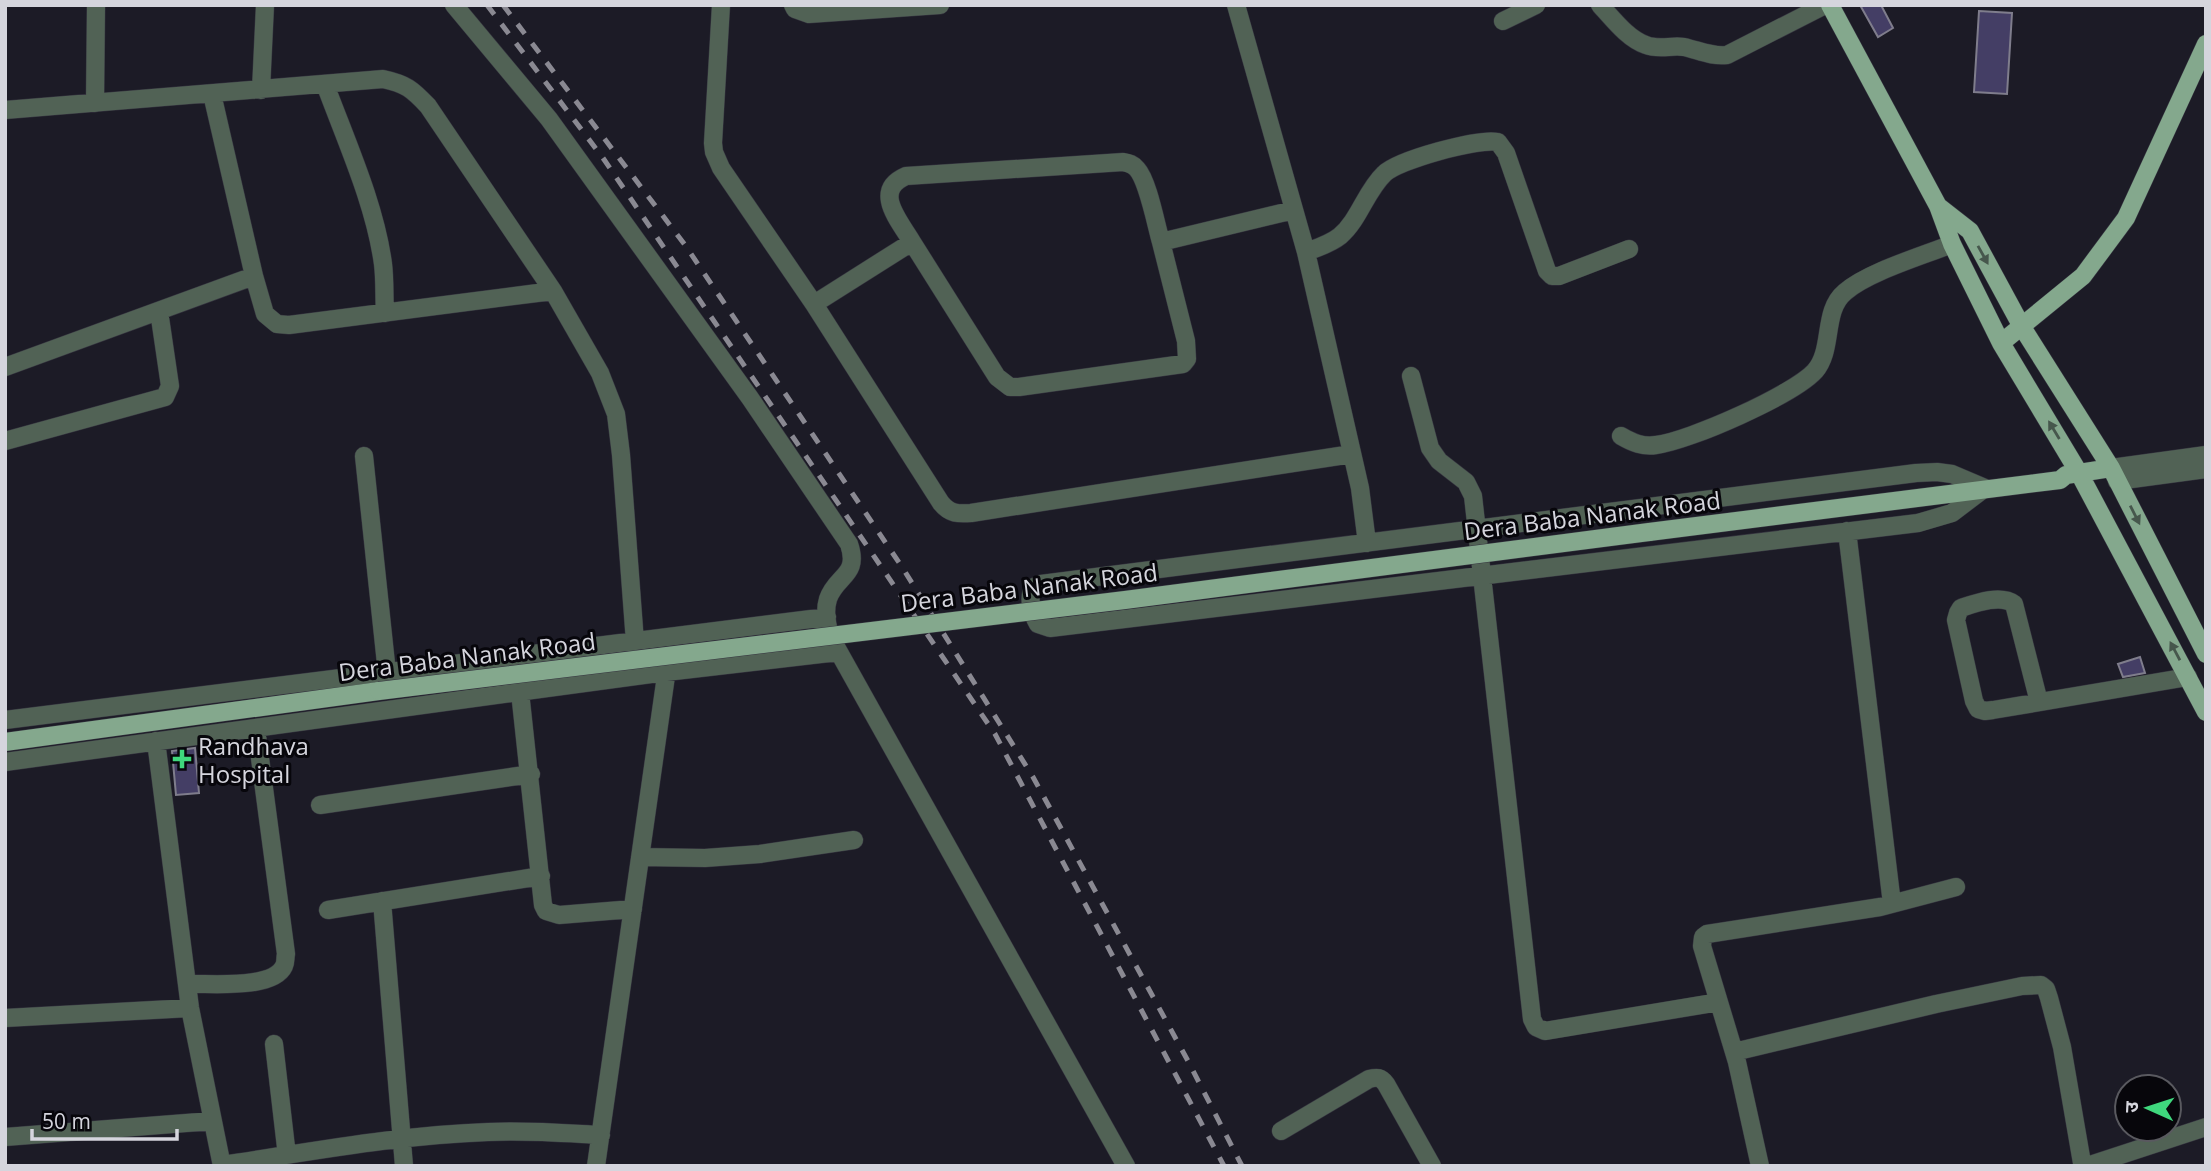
<svg xmlns="http://www.w3.org/2000/svg" width="2211" height="1171" font-family="'Open Sans','Noto Sans Devanagari',sans-serif">
  <style>
    .building { fill: #443e65; stroke: #7f7d8c; stroke-width: 2 }
    .lines { fill: none; stroke-linecap: round; stroke-linejoin: round }
    .minor-casing { stroke: #363540; stroke-width: 19 }
    .major-casing { stroke: #363540; stroke-width: 19 }
    .minor { stroke: #516255; stroke-width: 18 }
    .major { stroke: #84a88d; stroke-width: 18 }
    .rail { stroke: #8a8992; stroke-width: 5; stroke-dasharray: 12 12; stroke-linecap: butt }
    .major-bridge-casing { stroke: #363540; stroke-width: 19; stroke-linecap: butt }
    .major-bridge { stroke: #84a88d; stroke-width: 18 }
    .oneway { fill: #46574c }
    .poi-dot { fill: #3fd77d; stroke: #07060b; stroke-width: 2.5 }
    .labels { text-anchor: middle; dominant-baseline: central; stroke-width: 6; stroke-linejoin: round; paint-order: stroke }
    .street-label { font-size: 24px; fill: #d5d5dd; stroke: #07060b }
    .poi-label { font-size: 24px; fill: #d5d5dd; stroke: #07060b; text-anchor: start }
  </style>
  <rect width="100%" height="100%" fill="#1c1b26"/>
  <path class="building" d="M1860 5H1881L1893 28 1878 37Z
    M1979 11 2012 13 2007 94 1974 92Z
    M2140 657 2145 673 2123 677 2118 664Z
    M195 748 199 793 176 795 172 751Z"/>
  <g class="lines">
    <g class="minor-casing">
      <path id="minor" d="M454 5 549 119 750 398 849 544C860 576 836 575 828 599 824 612 827 626 831 638L1126 1166
        M721 5 713 143 714 152 721 168 814 304 941 503C950 514 958 514 971 513L1352 454
        M793 5 795 9 809 14 940 5
        M1236 5 1306 252 1360 488 1367 543
        M1600 5C1613 19 1628 39 1646 45 1658 50 1672 45 1684 47 1698 50 1712 57 1727 55L1825 5
        M1503 21 1536 5
        M325 84C346 141 375 204 383 264 385 280 384 297 385 313
        M261 90 265 5
        M212 94 254 276 265 314 277 324 289 325 553 291
        M95 103 96 5
        M5 110 383 79C406 84 412 89 428 106L553 291 600 373 616 414 621 455 635 642
        M912 242 997 377 1010 387H1019L1183 364 1187 359 1186 341 1161 242
        M1306 252C1317 248 1330 244 1340 236 1359 220 1366 191 1384 174 1398 160 1478 138 1498 142L1506 153 1547 271 1552 276H1559L1629 249
        M814 304 912 242C899 220 872 191 906 176L1123 162C1129 163 1133 164 1137 169 1148 181 1156 225 1161 242L1294 210
        M5 367 254 276
        M1411 376 1430 448 1439 461 1466 482 1473 496 1532 1019 1536 1027 1545 1031 1719 1002
        M1621 436C1633 443 1643 447 1656 445 1689 441 1793 395 1815 371 1834 349 1822 311 1845 292 1868 272 1922 256 1952 244
        M5 441 165 397 170 386 159 311
        M364 456 387 673
        M2111 468 2206 455
        M1937 472 1952 474 1985 488 1952 513 1918 523 1050 628 1038 624C1032 614 1027 597 1034 587L1041 584 1916 473Z
        M2117 481 2206 469
        M1847 531 1892 904
        M520 692 543 905 546 911 559 915 633 909
        M2039 702 2014 604C2001 594 1976 603 1961 608L1958 613 1956 620 1974 701 1978 709 1985 711 1993 710 2188 677
        M5 720 827 617
        M156 741 190 1008 222 1166
        M5 762 666 672 838 652
        M320 805 531 774
        M640 857 705 858 760 854 854 840
        M382 901 404 1166
        M328 910 541 876
        M187 984C210 983 273 990 284 966 286 962 285 958 286 954L256 728
        M5 1018 190 1008
        M274 1044 287 1156
        M1734 1052 1936 1004 2022 986 2041 985 2046 989 2049 998 2062 1047 2082 1163 2090 1165 2206 1127
        M1281 1131 1369 1079C1377 1077 1381 1077 1386 1084L1432 1166
        M5 1137 212 1121
        M222 1165C310 1152 399 1135 488 1132 525 1130 563 1133 601 1135
        M596 1166 668 662
        M1760 1166 1737 1062 1702 946 1703 937 1707 934 1880 907 1956 887"/>
    </g>
    <g class="major-casing">
      <path id="major" d="M1830 5 1938 206 1952 244 2001 343 2079 473 2206 712
        M1938 206 1970 231 2022 327 2111 468 2206 654
        M2001 343 2083 276 2126 218 2206 44
        M1649 532 2060 480 2066 475 2111 468
        M5 742 379 691"/>
    </g>
    <use href="#minor" class="minor"/>
    <use href="#major" class="major"/>
    <path class="rail" d="M487 5 603 158 995 734 1224 1166
      M503 5 685 245 902 567 1033 777 1188 1061 1242 1166"/>
    <g class="major-bridge-casing">
      <path id="major-bridge" d="M379 691 1125 600 1649 532"/>
    </g>
    <use href="#major-bridge" class="major-bridge"/>
  </g>
  <defs><path id="oneway-solid" d="M-6-.8H1V-3.2L6.5 0L1 3.2V.8H-6Z" transform="scale(1.75)"/></defs>
  <g class="oneway">
    <use href="#oneway-solid" transform="translate(1983 255) rotate(61)"/>
    <use href="#oneway-solid" transform="translate(2054 430) rotate(-121)"/>
    <use href="#oneway-solid" transform="translate(2135 515) rotate(63)"/>
    <use href="#oneway-solid" transform="translate(2175 651) rotate(-118)"/>
  </g>
  <path class="poi-dot" d="M178.5 748.5h7v7h7v7h-7v7h-7v-7h-7v-7h7z"/>
  <g class="labels">
    <g class="street-label">
      <text transform="translate(1592 515) rotate(-7)">Dera Baba Nanak Road</text>
      <text transform="translate(1029 587) rotate(-7)">Dera Baba Nanak Road</text>
      <text transform="translate(467 656) rotate(-7)">Dera Baba Nanak Road</text>
    </g>
    <g class="poi-label">
      <text x="198" y="745">Randhava<tspan x="198" dy="28">Hospital</tspan></text>
    </g>
  </g>
  <rect width="2211" height="1171" fill="none" stroke="#d5d5dd" stroke-width="14"/>
  <g transform="translate(2148 1108) rotate(273)"><circle r="33" fill="#07060b" stroke="#59595f" stroke-width="2"/>
  <path d="M0-5L12 26L0 18L-12 26Z" fill="#3fd77d"/>
  <text y="-10" font-size="19" font-weight="bold" text-anchor="middle" fill="#d5d5dd">उ</text>
  </g>
  <path d="M32 1129v10h145v-10" fill="none" stroke="#d5d5dd" stroke-width="3.5"/>
  <text x="42" y="1129" font-size="21" fill="#d5d5dd" stroke="#07060b" stroke-width="5" paint-order="stroke">50 m</text>
</svg>
